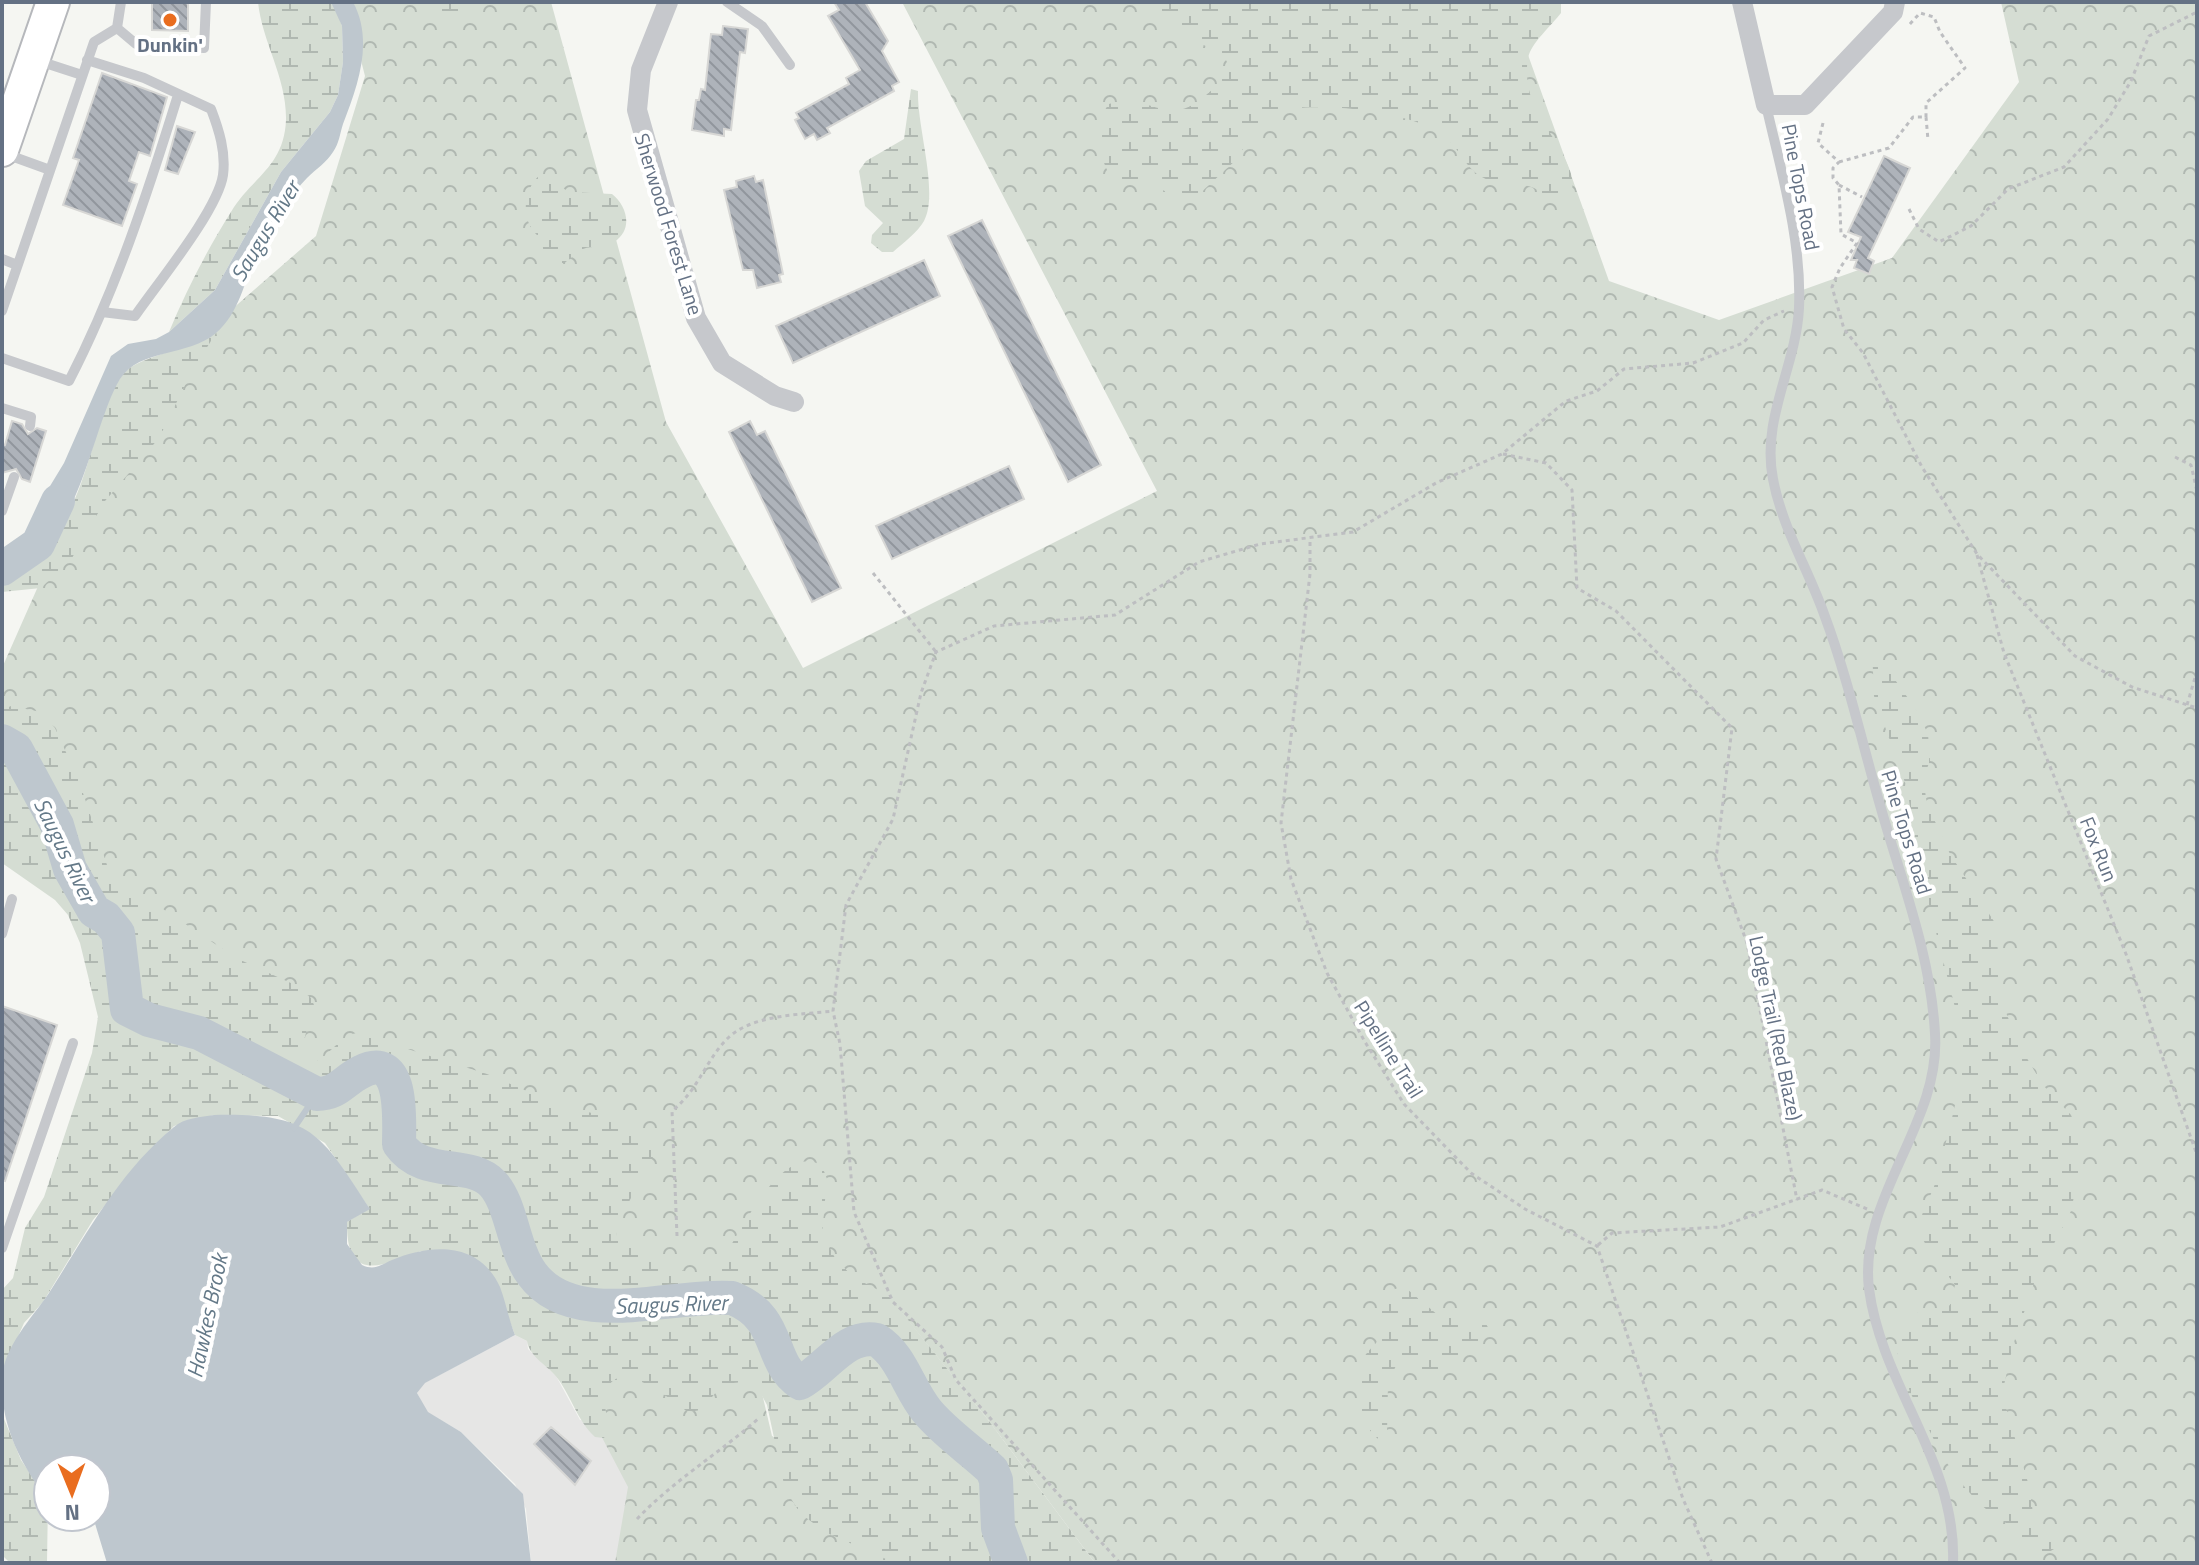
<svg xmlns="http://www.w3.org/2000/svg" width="2199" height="1565" font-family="'Titillium Web',sans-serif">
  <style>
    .built { fill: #e6e6e5 }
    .forest { fill: url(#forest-crowns) }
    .wetland { fill: url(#wetland-marsh) }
    .water { fill: #bec7ce }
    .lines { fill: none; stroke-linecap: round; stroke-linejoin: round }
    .stream { stroke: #bec7ce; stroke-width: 6 }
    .river { stroke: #bec7ce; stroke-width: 34 }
    .building { fill: url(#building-back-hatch); stroke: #d7d7d5; stroke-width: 2 }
    .trunk-casing { stroke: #b6b8bc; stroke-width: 36 }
    .path { stroke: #bdbec1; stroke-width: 3; stroke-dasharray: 4 4; stroke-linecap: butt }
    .service { stroke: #c6c8cc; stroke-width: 10 }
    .minor { stroke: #c6c8cc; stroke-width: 20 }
    .trunk { stroke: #fff; stroke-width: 32 }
    .poi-dot { fill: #e96d1f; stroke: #fff; stroke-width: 3 }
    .labels { text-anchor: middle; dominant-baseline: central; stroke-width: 8; stroke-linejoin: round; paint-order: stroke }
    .poi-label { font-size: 20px; font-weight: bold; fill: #647184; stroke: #fff }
    .street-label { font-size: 20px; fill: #647184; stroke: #fff }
    .water-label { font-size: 22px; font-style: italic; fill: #647988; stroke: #fff }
  </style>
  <defs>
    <pattern id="forest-crowns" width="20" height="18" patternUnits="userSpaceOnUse" patternTransform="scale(2)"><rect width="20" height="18" fill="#d5ddd3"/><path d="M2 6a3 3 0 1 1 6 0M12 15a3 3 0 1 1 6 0" fill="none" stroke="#b0b8b1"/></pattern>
    <pattern id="wetland-marsh" width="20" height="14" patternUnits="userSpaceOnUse" patternTransform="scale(2)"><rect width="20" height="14" fill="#d5ddd3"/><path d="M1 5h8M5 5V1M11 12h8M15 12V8" fill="none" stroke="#b0b8b1"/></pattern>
    <pattern id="building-back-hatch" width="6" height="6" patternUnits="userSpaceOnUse" patternTransform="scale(2)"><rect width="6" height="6" fill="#aeb3ba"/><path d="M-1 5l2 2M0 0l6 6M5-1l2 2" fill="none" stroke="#91969d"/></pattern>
  </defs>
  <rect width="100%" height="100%" fill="#f5f6f2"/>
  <path class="built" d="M515 1335 527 1341 528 1349 556 1376 580 1420 772 1436 895 1563H531L526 1509 515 1484 461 1432 427 1412 417 1393 424 1383Z"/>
  <path class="forest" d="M346 2H551L666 422 803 668 1157 491 902 2H1509L1609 281 1719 320 1892 258 2019 82 2001 2H2197V1563H1095L989 1421 902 1313 761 1389 772 1436 947 1563H615L628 1487 459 1165 155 999 2 714V668L51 557 152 379 316 236 365 76Z"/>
  <path class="wetland" d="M258 2H331L335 6 342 26 343 62 338 95 330 112 281 172 215 290 169 332C186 291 207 250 231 212 252 177 284 167 286 120 287 78 262 42 258 2Z
    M416 2H471L454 25 438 20Z
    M1147 2H1213L1224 13 1234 11 1243 2H1561V13C1552 25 1531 43 1528 58 1525 74 1528 93 1535 107 1544 131 1597 186 1559 204 1548 201 1544 193 1534 188 1516 180 1498 187 1480 176 1465 167 1458 146 1443 135 1409 109 1301 98 1262 116L1237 159 1195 198 1185 201 1171 196 1149 179C1138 177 1127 185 1118 181 1097 171 1095 119 1109 104 1148 91 1167 129 1204 97 1218 85 1221 81 1227 62 1223 49 1182 38 1167 27 1159 21 1154 10 1147 2Z
    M911 89 918 91C917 128 939 193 924 221 918 232 903 243 893 252H882L871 243 872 235 883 223 865 206 859 171 866 161 904 139Z
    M541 174 569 192 612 194C628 207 633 230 614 242 605 249 593 245 583 249 572 253 572 262 557 265L544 257 542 239C520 225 521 190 541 174Z
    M216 333 192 371 159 438 105 501 72 558 41 588 2 592V557C22 551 31 535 42 517L37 542C87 529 91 408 125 372 139 357 193 347 216 333Z
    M1872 647 1917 711 1928 734 1930 761 1923 778 1927 804 1950 854 1997 926 1999 995 2019 1045 2043 1085 2071 1115 2080 1138V1167L2071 1211 2035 1280 2013 1345 2002 1394 2029 1486 2033 1513 2049 1530 2054 1549 2039 1558C2024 1549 2019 1534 2006 1523 2000 1517 1992 1515 1986 1509 1972 1498 1957 1477 1947 1463 1937 1449 1932 1434 1924 1420 1905 1383 1866 1306 1941 1311L1950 1305 1955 1285C1946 1272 1923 1246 1921 1233 1917 1213 1932 1198 1936 1180 1947 1136 1964 1084 1963 1039L1920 869 1907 788 1874 696Z
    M11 706 41 712 55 728 79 781 109 871 130 895 157 905 236 958 293 984 311 998 314 1005 302 1047V1063C324 1069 335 1036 357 1033L487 1074 557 1104 634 1124 653 1143 654 1155 616 1226 617 1236 660 1258 672 1268 693 1273 717 1269C734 1244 782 1138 822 1166L827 1179 822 1233 835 1258 853 1277 888 1295 989 1421 1095 1563H895L825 1532 800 1513 785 1489 767 1405 754 1381 723 1384 701 1410 688 1412C670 1399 608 1347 605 1402 605 1415 611 1426 604 1438L595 1437C577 1420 572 1398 558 1379 549 1366 529 1357 527 1341L515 1335 510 1322 421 1251C382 1266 346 1284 347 1222L369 1208 325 1143 278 1116 214 1115 174 1126 144 1157 93 1220 43 1302 24 1323 2 1373V1290L13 1278 25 1228 44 1197 92 1053 98 1017 80 943 68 915 55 900 2 863V710Z
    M1398 1288 1407 1289 1439 1316 1480 1313 1490 1331C1488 1340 1445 1373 1435 1374 1423 1375 1416 1366 1409 1358L1400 1357 1388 1383 1387 1433 1380 1440C1360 1428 1353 1385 1361 1363 1366 1350 1379 1344 1383 1331L1377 1312 1381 1294Z
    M2 1414 21 1460 48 1500 47 1563H10L2 1555Z"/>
  <path class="water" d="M331 2H353C374 41 358 85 343 124 340 133 339 144 333 152 327 162 316 169 307 178 293 193 277 213 266 230 247 262 246 307 216 333 188 357 140 348 120 379 96 417 79 529 38 544L47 491 64 463 111 356 128 344 156 339 169 332 215 290 281 172 330 112 338 95 343 62 342 26Z
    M214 1115C311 1113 320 1132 370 1209L347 1222V1244L362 1265C375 1271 380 1265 392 1260 431 1244 479 1241 500 1287 506 1303 509 1320 515 1335L425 1383 417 1393 428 1412 461 1432 523 1494 531 1563H107L93 1517H96V1469H48V1500C20 1464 0 1424 2 1378 4 1346 32 1318 49 1293 86 1235 119 1172 174 1127 184 1118 201 1117 214 1115Z"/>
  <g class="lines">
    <path class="stream" d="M294 1128 317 1094"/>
    <path class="river" d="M2 569 38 544 58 501
      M2 741 16 749 57 825 70 869 94 911 106 918 118 933 127 1009 149 1020 199 1033 317 1094C338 1094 343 1081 361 1072 405 1049 399 1122 399 1144 423 1179 470 1159 493 1184 512 1205 513 1249 532 1274 574 1331 674 1293 732 1298 783 1318 767 1361 800 1383 825 1370 846 1333 877 1340 902 1356 908 1388 927 1411 945 1433 971 1450 992 1470L996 1480 998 1528 1011 1563"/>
  </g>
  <path class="building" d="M152 2H188V31L152 30Z
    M834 2H865L888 41 882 51 899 82 892 86 894 91 827 128 830 133 817 140 814 134 805 139 795 120 799 118 796 113 849 84 846 78 860 70 828 16 839 10Z
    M723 26 748 29 745 53 740 52 731 130 724 129V136L692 130 696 100H699L701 89 705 90 711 34 722 35Z
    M102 73 167 97 150 156 139 152 129 181 137 184 122 226 63 205 79 160 73 158Z
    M177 126 195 132 178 174 165 170Z
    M1884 156 1910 168 1868 258 1874 261 1869 274 1854 268 1857 260H1851L1861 237 1848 232Z
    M754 176 756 182 763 180 783 274 779 275 781 282 757 288 753 270H743L724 190 737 187 736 181Z
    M982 220 1101 465 1068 482 948 236Z
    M924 260 940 296 793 363 776 326Z
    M12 421 22 424 28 434 37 428 46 431 30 482 22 479 16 469 2 473V444L5 445Z
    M750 421 757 435 765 431 841 588 812 602 729 432Z
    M1009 466 1024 499 892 559 876 526Z
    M2 1006 57 1025 5 1181 2 1180Z
    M551 1427 591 1461 575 1485 534 1444Z"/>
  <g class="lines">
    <g class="trunk-casing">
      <path id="trunk" d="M2 150 53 2"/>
    </g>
    <path class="path" d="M1926 117 1928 140
      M1823 123 1818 143 1839 162 1833 168V178L1839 185 1841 234 1857 243 1840 268 1832 287 1844 329 1863 353 1922 467 1977 554 2075 656 2132 687 2197 708
      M1839 162 1889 148 1913 117H1926V103L1965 68 1940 32 1934 17 1920 13 1909 25
      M1839 185 1862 197
      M1909 209 1919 229 1939 242 1971 226 2008 189 2064 167 2108 119 2131 81 2149 36 2197 12
      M1503 454 1546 463 1572 490 1577 588 1616 611 1732 728 1716 859 1747 943 1797 1200
      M2175 457 2191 465 2197 491
      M1310 542V574L1281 823 1291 879 1327 973 1365 1042 1404 1104 1471 1173 1525 1209 1597 1246 1683 1499 1712 1563
      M1977 555 2004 653 2126 954 2197 1155
      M873 573 936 652
      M2187 705 2197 671
      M677 1236 672 1111C698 1090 704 1064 725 1041 749 1014 800 1015 833 1011
      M1598 1245 1612 1233 1720 1227 1822 1190 1867 1209
      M637 1519C673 1481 718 1454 758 1419
      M1120 1563 956 1380 942 1347 893 1302 854 1212 840 1044 833 1011 846 905 893 819 921 693 936 652 994 626 1115 615 1199 562 1260 544 1353 532 1436 483 1502 454 1566 401 1597 391 1624 369 1693 363 1743 343 1764 320 1784 311"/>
    <path class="service" d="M727 2 762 26 790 65
      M117 28 136 44 204 48 206 2
      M87 60 144 78 211 109C219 130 226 152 223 175 218 210 157 284 135 316L102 312
      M39 61 82 75
      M1766 105C1781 171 1802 240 1799 308 1796 367 1761 419 1773 479 1782 527 1808 569 1824 614 1848 678 1863 747 1882 812 1903 885 1931 957 1935 1034 1941 1123 1858 1198 1869 1289 1882 1387 1957 1462 1953 1563
      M3 153 50 170
      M2 259 17 265
      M2 311 94 42 117 28 121 2
      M2 358 69 381C116 290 148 192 178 95
      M2 408 31 417 30 426
      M2 511 14 477
      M2 934 12 899
      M2 1248 73 1043"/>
    <path class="minor" d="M668 2 641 70 637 110 696 318 722 363 775 396 794 402
      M1742 2 1766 105H1805L1893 12 1895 2"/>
    <use href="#trunk" class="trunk"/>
  </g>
  <circle class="poi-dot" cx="170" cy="20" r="8"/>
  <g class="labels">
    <g class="poi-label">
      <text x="170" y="44">Dunkin'</text>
    </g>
    <g class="street-label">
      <text transform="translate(1801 187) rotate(79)">Pine Tops Road</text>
      <text transform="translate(669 224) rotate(73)">Sherwood Forest Lane</text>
      <text transform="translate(1907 832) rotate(73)">Pine Tops Road</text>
      <text transform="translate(2099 849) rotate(68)">Fox Run</text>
      <text transform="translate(1776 1028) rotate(78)">Lodge Trail (Red Blaze)</text>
      <text transform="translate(1389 1049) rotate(58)">Pipelline Trail</text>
    </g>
    <g class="water-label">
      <text transform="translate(265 231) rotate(-59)">Saugus River</text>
      <text transform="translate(65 850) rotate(64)">Saugus River</text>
      <text transform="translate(671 1304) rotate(-2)">Saugus River</text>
      <text transform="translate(207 1316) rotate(-78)">Hawkes Brook</text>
    </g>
  </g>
  <rect width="2199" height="1565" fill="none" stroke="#647184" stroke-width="8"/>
  <g transform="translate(72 1493) rotate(179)"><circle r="38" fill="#ffffff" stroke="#c1c6ce" stroke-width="2"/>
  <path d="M0-6L14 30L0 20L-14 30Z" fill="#e96d1f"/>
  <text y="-12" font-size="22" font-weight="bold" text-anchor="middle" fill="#647184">N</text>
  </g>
</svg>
